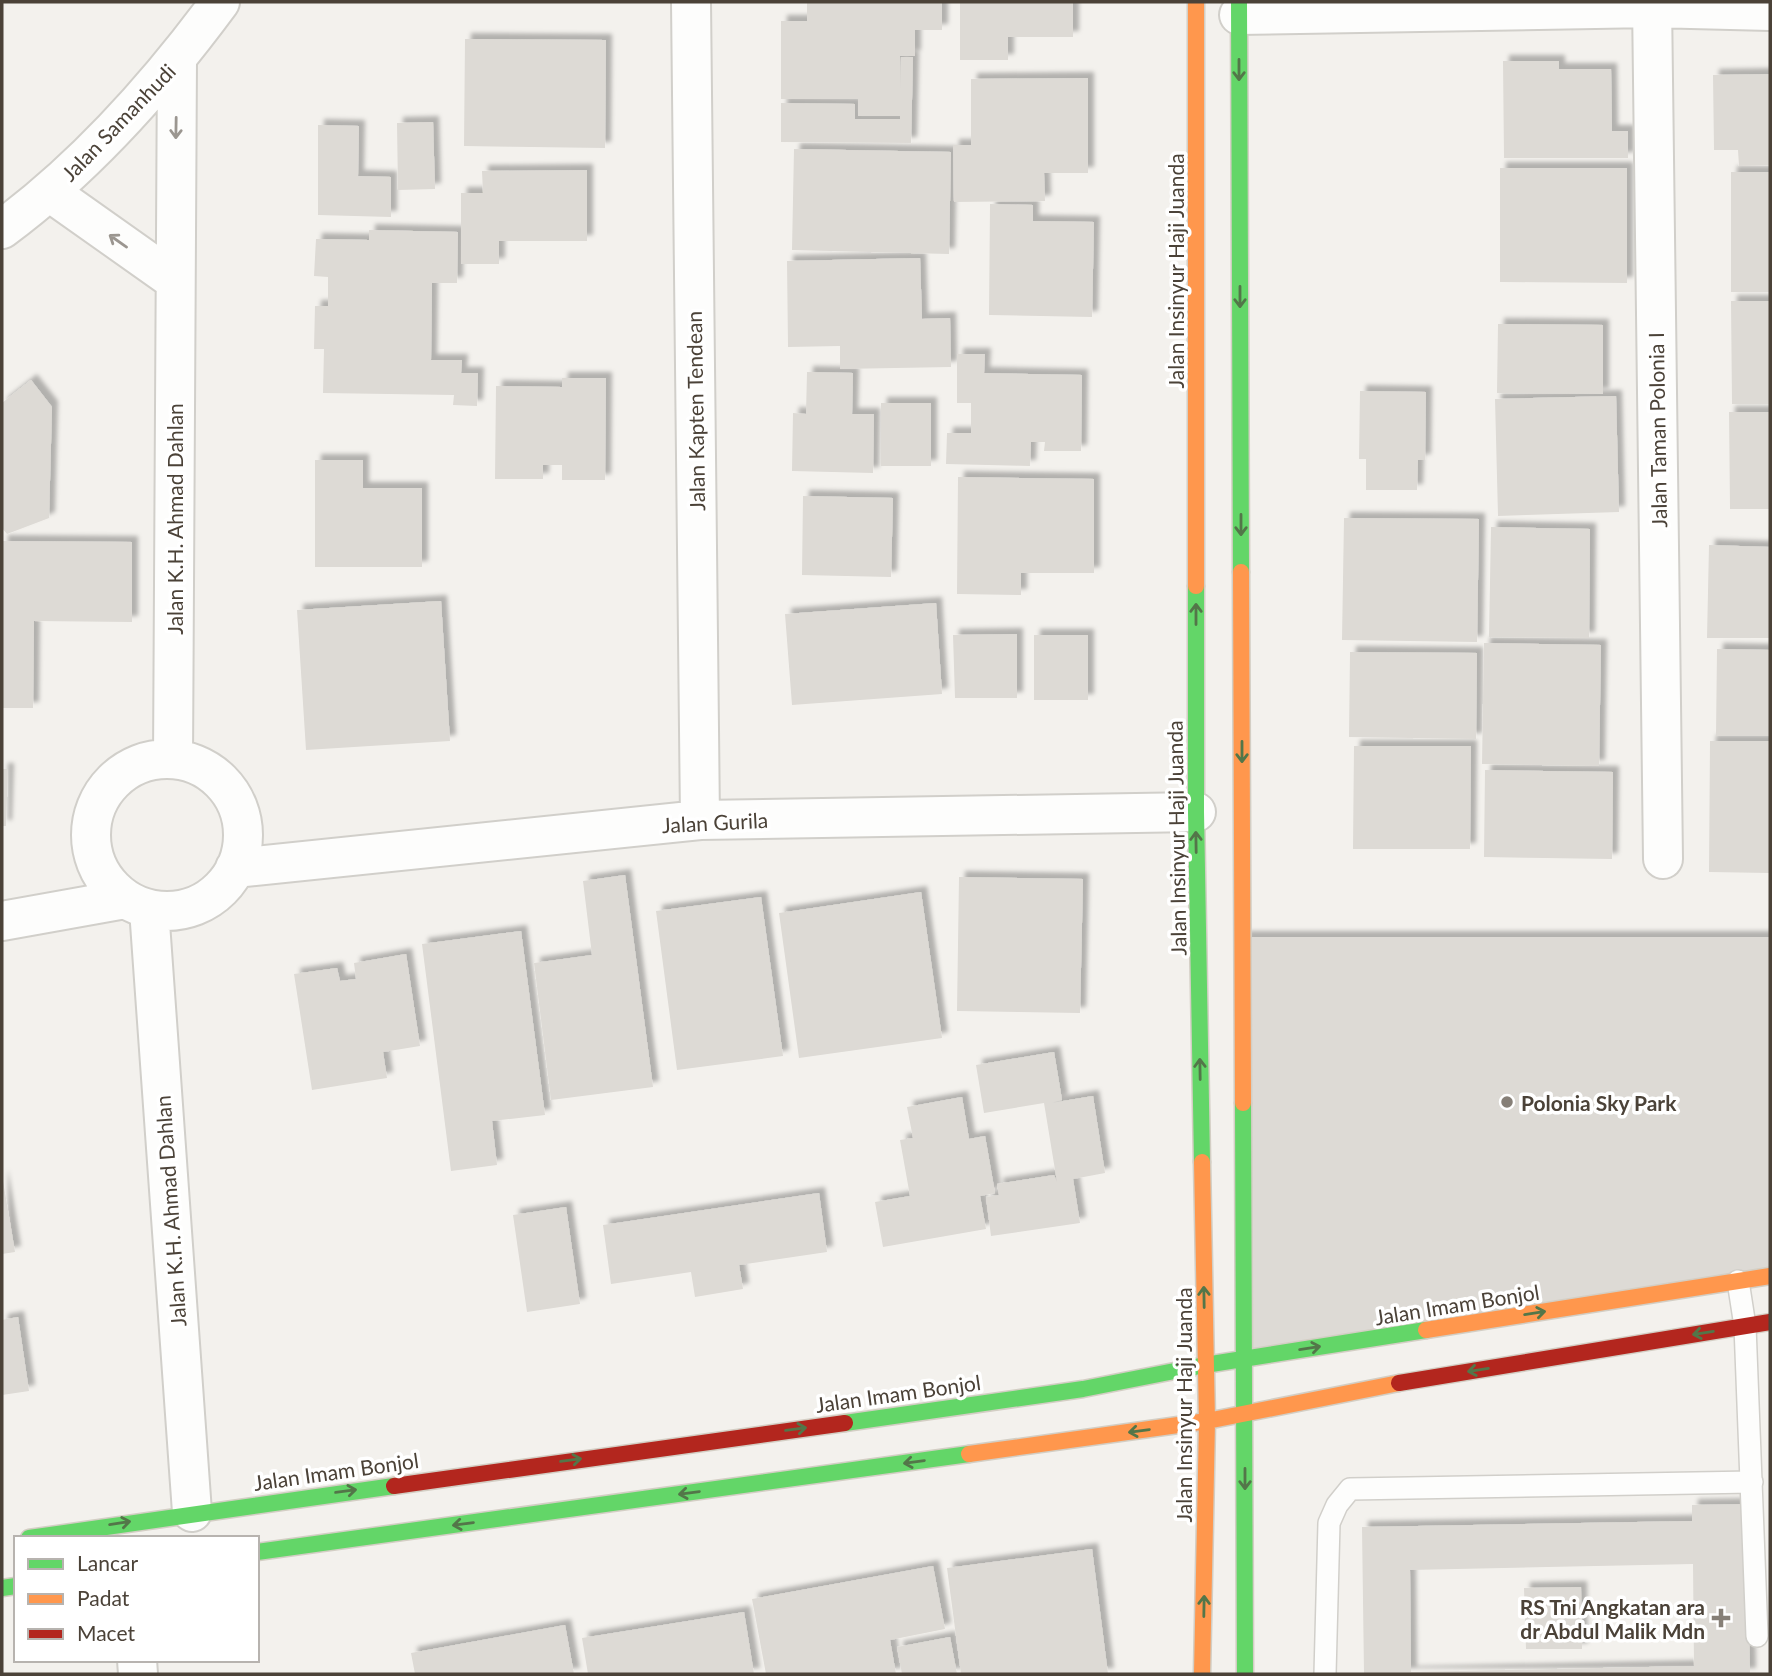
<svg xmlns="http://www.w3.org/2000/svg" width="1772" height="1676" font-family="Lato,sans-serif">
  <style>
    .building { fill: #dddad5; fill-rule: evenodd; filter: url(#shadow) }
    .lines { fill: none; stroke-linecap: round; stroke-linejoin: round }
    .lane-casing { stroke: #d1cfca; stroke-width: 24 }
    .street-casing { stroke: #d1cfca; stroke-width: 42 }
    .fast-casing { stroke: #d3cec4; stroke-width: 19 }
    .slow-casing { stroke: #d3cec4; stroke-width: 19 }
    .jam-casing { stroke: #d3cec4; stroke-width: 19 }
    .lane { stroke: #fdfdfc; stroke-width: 21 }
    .street { stroke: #fdfdfc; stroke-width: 38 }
    .fast { stroke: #63d668; stroke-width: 16 }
    .slow { stroke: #ff974d; stroke-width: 16 }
    .jam { stroke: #b3261e; stroke-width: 16 }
    .oneway { stroke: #537649 }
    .oneway2 { stroke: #9b9690 }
    .poi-dot { fill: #867f77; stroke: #fff; stroke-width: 2.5 }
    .labels { text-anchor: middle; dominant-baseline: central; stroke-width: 7; stroke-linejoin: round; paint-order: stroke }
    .street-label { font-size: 21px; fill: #4b4238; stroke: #fff }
    .poi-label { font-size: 21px; font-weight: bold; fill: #4b4238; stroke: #fff; text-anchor: start }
  </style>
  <defs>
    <filter id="shadow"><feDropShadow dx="6" dy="-6" stdDeviation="2" flood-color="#0004"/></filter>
  </defs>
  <rect width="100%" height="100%" fill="#f3f1ed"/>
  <path class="building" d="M807 2H942V30H915V56H900V88L901 57H913L911 143 781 142V103L855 104V119H900V116H858V99H781V21H807Z
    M960 2H1073V37H1008V60H960Z
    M465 39 606 40 605 148 464 146Z
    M1503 61H1559V69H1611L1612 131H1628V158H1504Z
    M1770 74V165L1739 166 1738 150H1714L1713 75Z
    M1088 78V173H1044L1045 201 954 202 953 145H971V79Z
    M433 122 435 189 398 190 397 123Z
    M318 125 359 126 358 176 391 177V217L318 215Z
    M794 149 951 152 949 254 792 250Z
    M1500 168H1627V283L1500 282Z
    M587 170V241H499V264H461V193H483L482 171Z
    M1731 172H1770V292H1731Z
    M990 204 1033 205V221L1094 222 1092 317 989 315Z
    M369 230 458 232 457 283H432L431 360H462L461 373H478L477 406 453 405 454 395 323 393 324 349H314L315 306H328V277L314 276 316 239 369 240Z
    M920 258 922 319 950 318 951 367 840 369V346L788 347 787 261Z
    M1731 301H1770V404H1732Z
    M1498 324 1603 325V394L1497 393Z
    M957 354H985L984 373 1082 375 1081 451H1044L1045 442H1031L1030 466 946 464 947 433H971V403H957Z
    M807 372 853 373 852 414H874L873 473 792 471 793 413 806 414Z
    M562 378H606L605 480H562V465H543V479H495L496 386 562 387Z
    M31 380 52 407 49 518 7 534 2 528V403Z
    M1360 391 1426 392 1425 460H1418L1417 490H1366V459H1359Z
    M1616 396 1619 512 1498 516 1495 399Z
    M881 403H931V466H881Z
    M1729 412H1770V509H1730Z
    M315 460H363V488H422V567H315Z
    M958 477 1094 479V573H1021V595L957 594Z
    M803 496 893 498 891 577 802 575Z
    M1344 518 1479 519 1477 642 1342 640Z
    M1491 527 1590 529 1589 638 1489 637Z
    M2 541 132 542V622L34 621 33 708H2Z
    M1709 545 1770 547V638H1707Z
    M441 601 450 741 306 750 297 610Z
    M936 603 942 694 792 705 785 614Z
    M1017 634V698H955L953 635Z
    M1034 635H1088V700H1034Z
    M1484 643 1601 645 1599 766 1482 764Z
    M1717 649 1770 650V736H1716Z
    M1350 652 1477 653 1476 739 1349 737Z
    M1710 741H1770V873L1709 872Z
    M1354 746H1471L1470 849H1353Z
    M2 769H8L6 826H2Z
    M1485 770 1613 772 1612 859 1484 857Z
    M625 875 653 1087 551 1100 534 963 592 955 583 881Z
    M959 877 1083 879 1080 1013 957 1011Z
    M921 892 942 1038 799 1058 779 913Z
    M761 897 783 1056 677 1070 656 911Z
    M521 931 545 1115 492 1121 497 1165 451 1171 422 944Z
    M1243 937H1770V1267L1245 1357Z
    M406 954 420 1046 383 1052 387 1078 312 1090 294 974 337 968 340 981 356 979 354 963Z
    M1054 1052 1062 1100 1051 1103 1093 1096 1105 1173 1073 1179 1080 1223 991 1236 986 1197 999 1195 997 1184 1054 1175 1057 1182 1044 1103 984 1113 976 1065Z
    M962 1097 969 1139 985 1136 995 1193 980 1196 986 1229 883 1247 875 1202 910 1196 900 1140 913 1138 907 1107Z
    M2 1175 15 1252 2 1254Z
    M819 1193 827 1252 739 1265 743 1289 695 1297 691 1272 611 1284 603 1225Z
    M566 1207 580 1304 527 1312 513 1215Z
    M18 1317 29 1391 2 1395V1320Z
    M1747 1504 1750 1674H1364L1362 1527 1692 1521V1505ZM1693 1564 1694 1666 1411 1672 1410 1570Z
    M1092 1549 1108 1674H961L947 1568Z
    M933 1566 945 1629 890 1640 896 1674H766L752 1599Z
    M1581 1587 1582 1649H1526L1524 1588Z
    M744 1612 754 1674H588L582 1638Z
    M565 1625 574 1674H415L411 1653Z
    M950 1637 957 1674H902L897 1647Z"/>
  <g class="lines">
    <g class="lane-casing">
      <path id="lane" d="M1738 1281 1745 1326 1757 1636
        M1325 1674 1329 1523 1337 1505 1350 1489 1752 1482"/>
    </g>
    <g class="street-casing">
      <path id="street" d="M691 2 700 820
        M1652 2 1663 859
        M1239 15 1652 8 1770 11
        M51 193 174 280
        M2 229C86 167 158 86 220 2
        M173 759 177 60
        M91 835a76 76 0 1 1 152 0a76 76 0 1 1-152 0Z
        M235 868 700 820 1196 812
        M149 909 192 1512
        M2 921 125 899
        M137 1660 138 1674"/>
    </g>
    <g class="fast-casing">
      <path id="fast" d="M1239 2 1241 572
        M1196 586V812L1202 1162
        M1243 1103 1245 1674
        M845 1423 1083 1389 1205 1365 1426 1330
        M29 1538 394 1486
        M257 1552 969 1454
        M2 1588 16 1586"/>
    </g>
    <g class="slow-casing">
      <path id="slow" d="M1196 2V586
        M1241 572 1243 1103
        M1426 1330 1770 1276
        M969 1454 1207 1421 1399 1383
        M1202 1674 1207 1421 1202 1162"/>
    </g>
    <g class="jam-casing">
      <path id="jam" d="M1399 1383 1770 1322
        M394 1486 845 1423"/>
    </g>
    <use href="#lane" class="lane"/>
    <use href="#street" class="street"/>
    <use href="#fast" class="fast"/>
    <use href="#slow" class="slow"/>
    <use href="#jam" class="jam"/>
  </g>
  <defs><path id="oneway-shaft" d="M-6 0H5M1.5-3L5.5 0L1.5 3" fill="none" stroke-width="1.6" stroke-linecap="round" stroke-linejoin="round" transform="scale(1.75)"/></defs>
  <g class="oneway">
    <use href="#oneway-shaft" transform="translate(1239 70) rotate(90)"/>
    <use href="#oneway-shaft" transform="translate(1240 297) rotate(90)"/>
    <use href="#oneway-shaft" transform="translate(1241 525) rotate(90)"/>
    <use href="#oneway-shaft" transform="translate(1196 614) rotate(-90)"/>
    <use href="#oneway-shaft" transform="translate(1242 752) rotate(90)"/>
    <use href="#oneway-shaft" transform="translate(1196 842) rotate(-91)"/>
    <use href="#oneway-shaft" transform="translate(1200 1069) rotate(-91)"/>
    <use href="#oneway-shaft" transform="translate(1204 1297) rotate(-91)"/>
    <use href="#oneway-shaft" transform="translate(1535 1313) rotate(-9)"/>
    <use href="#oneway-shaft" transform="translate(1703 1333) rotate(171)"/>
    <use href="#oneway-shaft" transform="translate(1310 1348) rotate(-9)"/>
    <use href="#oneway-shaft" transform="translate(1478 1370) rotate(171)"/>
    <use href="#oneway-shaft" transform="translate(796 1429) rotate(-8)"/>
    <use href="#oneway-shaft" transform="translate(1139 1431) rotate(172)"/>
    <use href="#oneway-shaft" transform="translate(571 1460) rotate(-8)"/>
    <use href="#oneway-shaft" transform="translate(914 1462) rotate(172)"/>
    <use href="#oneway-shaft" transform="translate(1245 1479) rotate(90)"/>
    <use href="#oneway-shaft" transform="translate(346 1491) rotate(-8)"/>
    <use href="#oneway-shaft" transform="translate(689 1493) rotate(172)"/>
    <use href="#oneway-shaft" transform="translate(120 1523) rotate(-9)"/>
    <use href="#oneway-shaft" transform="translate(463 1524) rotate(172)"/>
    <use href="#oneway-shaft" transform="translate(1204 1606) rotate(-89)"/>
  </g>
  <g class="oneway2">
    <use href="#oneway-shaft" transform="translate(176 128) rotate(91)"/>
    <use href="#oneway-shaft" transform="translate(118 241) rotate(-145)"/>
  </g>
  <g class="poi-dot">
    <circle cx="1507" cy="1102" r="7"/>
    <path d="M1717.5 1607.5h7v7h7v7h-7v7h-7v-7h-7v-7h7z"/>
  </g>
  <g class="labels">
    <g class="street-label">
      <text transform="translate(118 122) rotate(-46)">Jalan Samanhudi</text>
      <text transform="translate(1175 271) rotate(-90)">Jalan Insinyur Haji Juanda</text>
      <text transform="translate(695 411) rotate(-91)">Jalan Kapten Tendean</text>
      <text transform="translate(1657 430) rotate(-91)">Jalan Taman Polonia I</text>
      <text transform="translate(174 519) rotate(-90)">Jalan K.H. Ahmad Dahlan</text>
      <text transform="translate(715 822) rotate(-3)">Jalan Gurila</text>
      <text transform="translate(1176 838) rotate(-91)">Jalan Insinyur Haji Juanda</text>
      <text transform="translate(170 1211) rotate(-94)">Jalan K.H. Ahmad Dahlan</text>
      <text transform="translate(1457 1304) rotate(-9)">Jalan Imam Bonjol</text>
      <text transform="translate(898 1393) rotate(-8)">Jalan Imam Bonjol</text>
      <text transform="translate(1183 1405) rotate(-90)">Jalan Insinyur Haji Juanda</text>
      <text transform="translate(336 1471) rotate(-8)">Jalan Imam Bonjol</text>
    </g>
    <g class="poi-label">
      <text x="1521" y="1102">Polonia Sky Park</text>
      <text x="1705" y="1606" text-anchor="end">RS Tni Angkatan ara<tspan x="1705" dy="24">dr Abdul Malik Mdn</tspan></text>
    </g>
  </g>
  <rect width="1772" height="1676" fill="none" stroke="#4b4238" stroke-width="7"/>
  <rect x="14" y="1536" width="245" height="126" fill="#ffffff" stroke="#b7b3af" stroke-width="2"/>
  <rect x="28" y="1559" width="35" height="10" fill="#63d668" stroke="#b7b3af" stroke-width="2"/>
  <text x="77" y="1571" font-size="21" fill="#4b4238">Lancar</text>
  <rect x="28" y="1594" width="35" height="10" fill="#ff974d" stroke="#b7b3af" stroke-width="2"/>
  <text x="77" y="1606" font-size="21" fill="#4b4238">Padat</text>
  <rect x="28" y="1629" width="35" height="10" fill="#b3261e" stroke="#b7b3af" stroke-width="2"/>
  <text x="77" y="1641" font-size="21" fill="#4b4238">Macet</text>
</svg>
